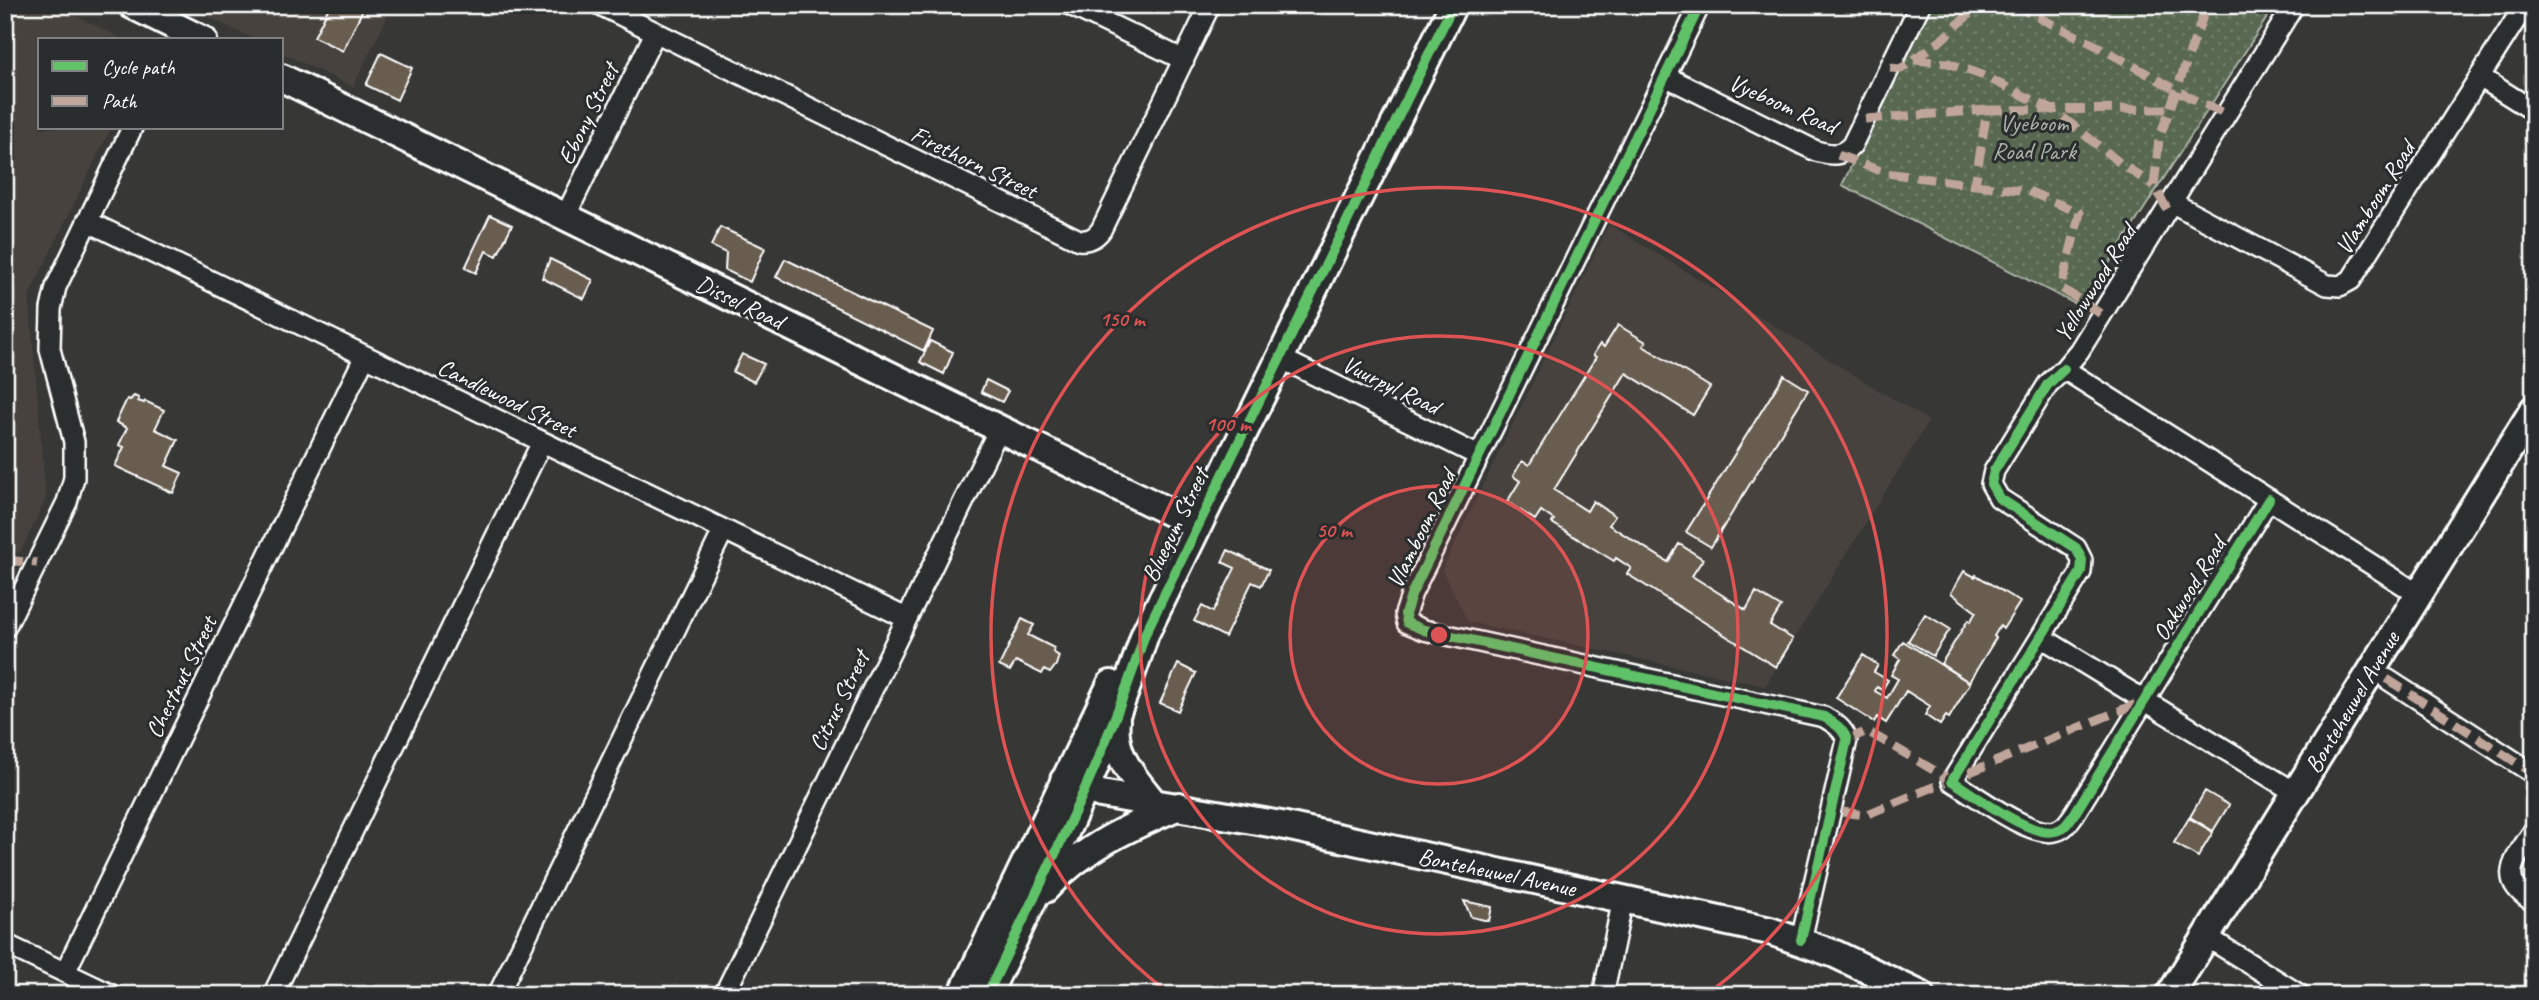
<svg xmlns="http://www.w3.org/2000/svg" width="2539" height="1000" font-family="Caveat,sans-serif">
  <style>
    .built { fill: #46423d }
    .park { fill: url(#park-dots); stroke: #acb4a8; stroke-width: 2 }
    .building { fill: #695d50; stroke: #fff; stroke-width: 2 }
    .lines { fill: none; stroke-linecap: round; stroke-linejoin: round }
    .street-casing { stroke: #fff; stroke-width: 24 }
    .secondary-casing { stroke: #fff; stroke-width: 32 }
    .street { stroke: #2a2d2e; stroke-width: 19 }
    .secondary { stroke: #2a2d2e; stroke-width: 26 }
    .quiet { stroke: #c0a59a; stroke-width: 9; stroke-dasharray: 18 9; stroke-linecap: butt }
    .cycleway-casing { stroke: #2a2d2e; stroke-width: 15 }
    .cycleway { stroke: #61c268; stroke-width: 10 }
    .ring { fill: none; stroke: #de5353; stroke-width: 3.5 }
    .labels { text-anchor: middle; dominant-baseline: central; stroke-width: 6; stroke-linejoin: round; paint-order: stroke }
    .street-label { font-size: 24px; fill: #fff; stroke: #2a2d2e }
    .park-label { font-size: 24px; fill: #acb4a8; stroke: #2a2d2e }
    .centre { fill: #de5353; stroke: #2a2d2e; stroke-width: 3.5 }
    .ring-label { font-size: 21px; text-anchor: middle; font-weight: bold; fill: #de5353; stroke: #2a2d2e; stroke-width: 6; stroke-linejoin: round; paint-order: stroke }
  </style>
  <defs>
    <pattern id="park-dots" width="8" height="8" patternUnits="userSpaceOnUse" patternTransform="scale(1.75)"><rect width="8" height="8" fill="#586851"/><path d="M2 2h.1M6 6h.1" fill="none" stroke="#717f6b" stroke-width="1.8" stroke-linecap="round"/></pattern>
  </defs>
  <rect width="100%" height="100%" fill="#373735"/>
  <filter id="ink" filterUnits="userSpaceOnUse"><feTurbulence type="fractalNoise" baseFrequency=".0143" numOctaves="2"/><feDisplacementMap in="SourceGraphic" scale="14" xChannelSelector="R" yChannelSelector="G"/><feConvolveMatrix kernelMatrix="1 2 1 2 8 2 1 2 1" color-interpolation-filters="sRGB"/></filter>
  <g filter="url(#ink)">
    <path class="built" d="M5 5H54L125 40H40V128H111L29 296 46 499 20 553 5 546Z
      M183 5H393L353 87 282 53V40H256Z
      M1609 224 1929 421 1765 686 1468 622 1442 570Z"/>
    <path class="park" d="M1929 5H2275L2081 307 1842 185Z"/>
    <path class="building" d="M330 5H365L343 51 314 37Z
      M381 53 412 68 397 100 366 85Z
      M490 215 512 225 497 256 486 251 476 273 465 268Z
      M720 227 765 248 750 282 725 270 726 253 711 246Z
      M550 259 593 280 584 299 542 278Z
      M785 259 933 331 924 351 776 277Z
      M1618 325 1646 342 1643 346 1710 387 1693 415 1626 373 1554 490 1587 511 1593 501 1615 516 1609 525 1668 562 1679 544 1703 559 1692 576 1746 610 1756 592 1781 607 1770 625 1793 639 1776 667 1627 574 1631 568 1616 558 1614 561 1552 523 1554 520 1541 511 1535 520 1507 502 1520 481 1513 476 1522 461 1529 465 1596 357 1593 355 1600 344 1604 347Z
      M930 341 953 352 944 374 920 362Z
      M742 354 764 364 754 382 733 372Z
      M1784 375 1808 390 1711 547 1686 532Z
      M986 380 1008 391 1002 402 981 392Z
      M134 396 139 398 138 401 144 403 145 401 164 410 155 429 178 440 166 466 182 473 173 493 115 466 124 447 119 445 127 428 116 422 127 399 130 400Z
      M1228 550 1269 570 1261 586 1252 582 1225 637 1194 621 1202 606 1213 612 1235 568 1222 562Z
      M1964 571 1975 577 1976 575 2020 602 2003 629 2000 626 1994 636 1996 638 1969 682 1941 664 1968 620 1970 622 1976 612 1951 593Z
      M1925 614 1950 629 1933 656 1908 641Z
      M1022 619 1034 625 1028 635 1054 648 1053 652 1059 656 1056 665 1050 673 1044 670 1042 674 1016 661 1010 671 999 666Z
      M1903 641 1970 683 1949 718 1946 716 1940 725 1925 715 1930 706 1906 691 1886 723 1877 717 1874 722 1836 698 1863 655 1878 665 1874 672 1888 680 1882 690 1877 687 1875 691 1887 698 1898 679 1891 675 1900 659 1894 655Z
      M1178 664 1196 673 1178 711 1160 703Z
      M2205 791 2229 805 2213 831 2190 817Z
      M2189 818 2213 832 2198 857 2174 843Z
      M1464 901 1492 907 1489 921 1471 917Z"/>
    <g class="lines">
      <g class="street-casing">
        <path id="street" d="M600 5 1079 240C1089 241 1095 238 1101 230L1210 5
          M1070 5 1184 60
          M1700 5 1412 593 1405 614 1407 623 1424 630 1824 717C1834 723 1843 728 1847 740L1801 940
          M2294 5 2079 351 2064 369 2418 594
          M1665 76 1816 151C1831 155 1841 157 1852 145L1920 5
          M2480 77 2534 111
          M2171 202 2327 285 2340 286 2351 280 2525 5
          M565 217 655 33
          M87 221 906 618
          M1280 358 1479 456
          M2064 369 2048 384 1994 471 1991 484 1999 498 2076 548 2082 560 2081 572 1952 781C1974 794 2031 838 2055 831 2065 829 2069 821 2075 813L2269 499
          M5 628 67 502 74 478V442L50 349 51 309 56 287 132 128
          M2041 637 2296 793
          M2387 679 2534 774
          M2534 830C2515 860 2495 879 2534 902
          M2207 937 2300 995
          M5 944 112 995
          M65 972 365 356
          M273 995 542 442
          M498 995 723 531
          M724 995 999 429
          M1603 995 1623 899"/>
      </g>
      <g class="secondary-casing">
        <path id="secondary" d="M132 5 203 40
          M282 78 1198 526
          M1116 720C1112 754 1133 777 1153 802
          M1064 780 1101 794 1281 825 1770 931 1835 954 1921 995
          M1045 889C1082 848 1129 827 1179 806
          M962 995 1111 684
          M987 995C1044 876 1105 759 1145 634L1453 5
          M2170 995 2534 409"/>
      </g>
      <use href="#street" class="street"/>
      <use href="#secondary" class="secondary"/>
      <path class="quiet" d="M2013 5 2099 47 2191 98 2226 114
        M1914 60 1948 63 1984 76 2055 111 2120 163 2154 186
        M1890 68 1901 69 1939 42 1979 5
        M1865 119 1987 110
        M1838 155 1886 173 1975 185 1987 110 2170 109
        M1975 185 2028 191 2080 213 2061 288 2101 314
        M2167 209 2154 186 2159 139 2207 5
        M5 560 37 563
        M2387 679 2534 774
        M1847 740 1867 731 1952 781
        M1842 812 1865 815 2141 702"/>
      <g class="cycleway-casing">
        <path id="cycleway" d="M1700 5 1412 593 1405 614 1407 623 1424 630 1824 717C1834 723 1843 728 1847 740L1801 940
          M2064 369 2048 384 1994 471 1991 484 1999 498 2076 548 2082 560 2081 572 1952 781C1974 794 2031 838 2055 831 2065 829 2069 821 2075 813L2269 499
          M987 995C1044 876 1105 759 1145 634L1453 5"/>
      </g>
      <use href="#cycleway" class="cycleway"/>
    </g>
  </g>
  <circle cx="1439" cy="635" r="149" fill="#de5353" fill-opacity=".12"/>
  <g class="ring">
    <circle cx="1439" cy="635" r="149"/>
    <circle cx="1439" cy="635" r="299"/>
    <path d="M1169 993A448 448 0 1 1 1709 993"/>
  </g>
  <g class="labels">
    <g class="street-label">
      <text transform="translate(1783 104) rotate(24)">Vyeboom Road</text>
      <text transform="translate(588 114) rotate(-64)">Ebony Street</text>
      <text transform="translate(974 162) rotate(26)">Firethorn Street</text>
      <text transform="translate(2375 198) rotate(-58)">Vlamboom Road</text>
      <text transform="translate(2095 283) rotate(-58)">Yellowwood Road</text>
      <text transform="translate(740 302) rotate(26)">Dissel Road</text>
      <text transform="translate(1391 385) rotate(26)">Vuurpyl Road</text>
      <text transform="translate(507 398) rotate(26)">Candlewood Street</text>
      <text transform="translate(1175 525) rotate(-64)">Bluegum Street</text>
      <text transform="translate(1421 529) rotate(-64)">Vlamboom Road</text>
      <text transform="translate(2189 589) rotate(-58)">Oakwood Road</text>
      <text transform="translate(181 677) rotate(-64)">Chestnut Street</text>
      <text transform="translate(839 701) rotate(-64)">Citrus Street</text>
      <text transform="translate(2352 702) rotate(-59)">Bonteheuwel Avenue</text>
      <text transform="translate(1497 872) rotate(12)">Bonteheuwel Avenue</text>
    </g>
    <g class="park-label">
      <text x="2034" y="123">Vyeboom<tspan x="2034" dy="28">Road Park</tspan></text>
    </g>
  </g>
  <circle cx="1439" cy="635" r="10" class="centre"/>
  <g class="ring-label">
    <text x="1122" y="326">150 m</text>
    <text x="1228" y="431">100 m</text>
    <text x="1334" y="537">50 m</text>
  </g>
  <rect width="2539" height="1000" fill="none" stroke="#2a2d2e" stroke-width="28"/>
  <rect x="14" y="14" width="2511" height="972" fill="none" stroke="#fff" stroke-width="2.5" filter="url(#ink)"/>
  <rect x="38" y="38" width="245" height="91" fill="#2a2d2e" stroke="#7f8182" stroke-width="2"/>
  <rect x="52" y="61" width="35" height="10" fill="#61c268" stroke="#7f8182" stroke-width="2"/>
  <text x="102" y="74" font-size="21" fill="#ffffff">Cycle path</text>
  <rect x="52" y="96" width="35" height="10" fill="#c0a59a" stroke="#7f8182" stroke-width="2"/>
  <text x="102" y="108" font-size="21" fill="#ffffff">Path</text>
</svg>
